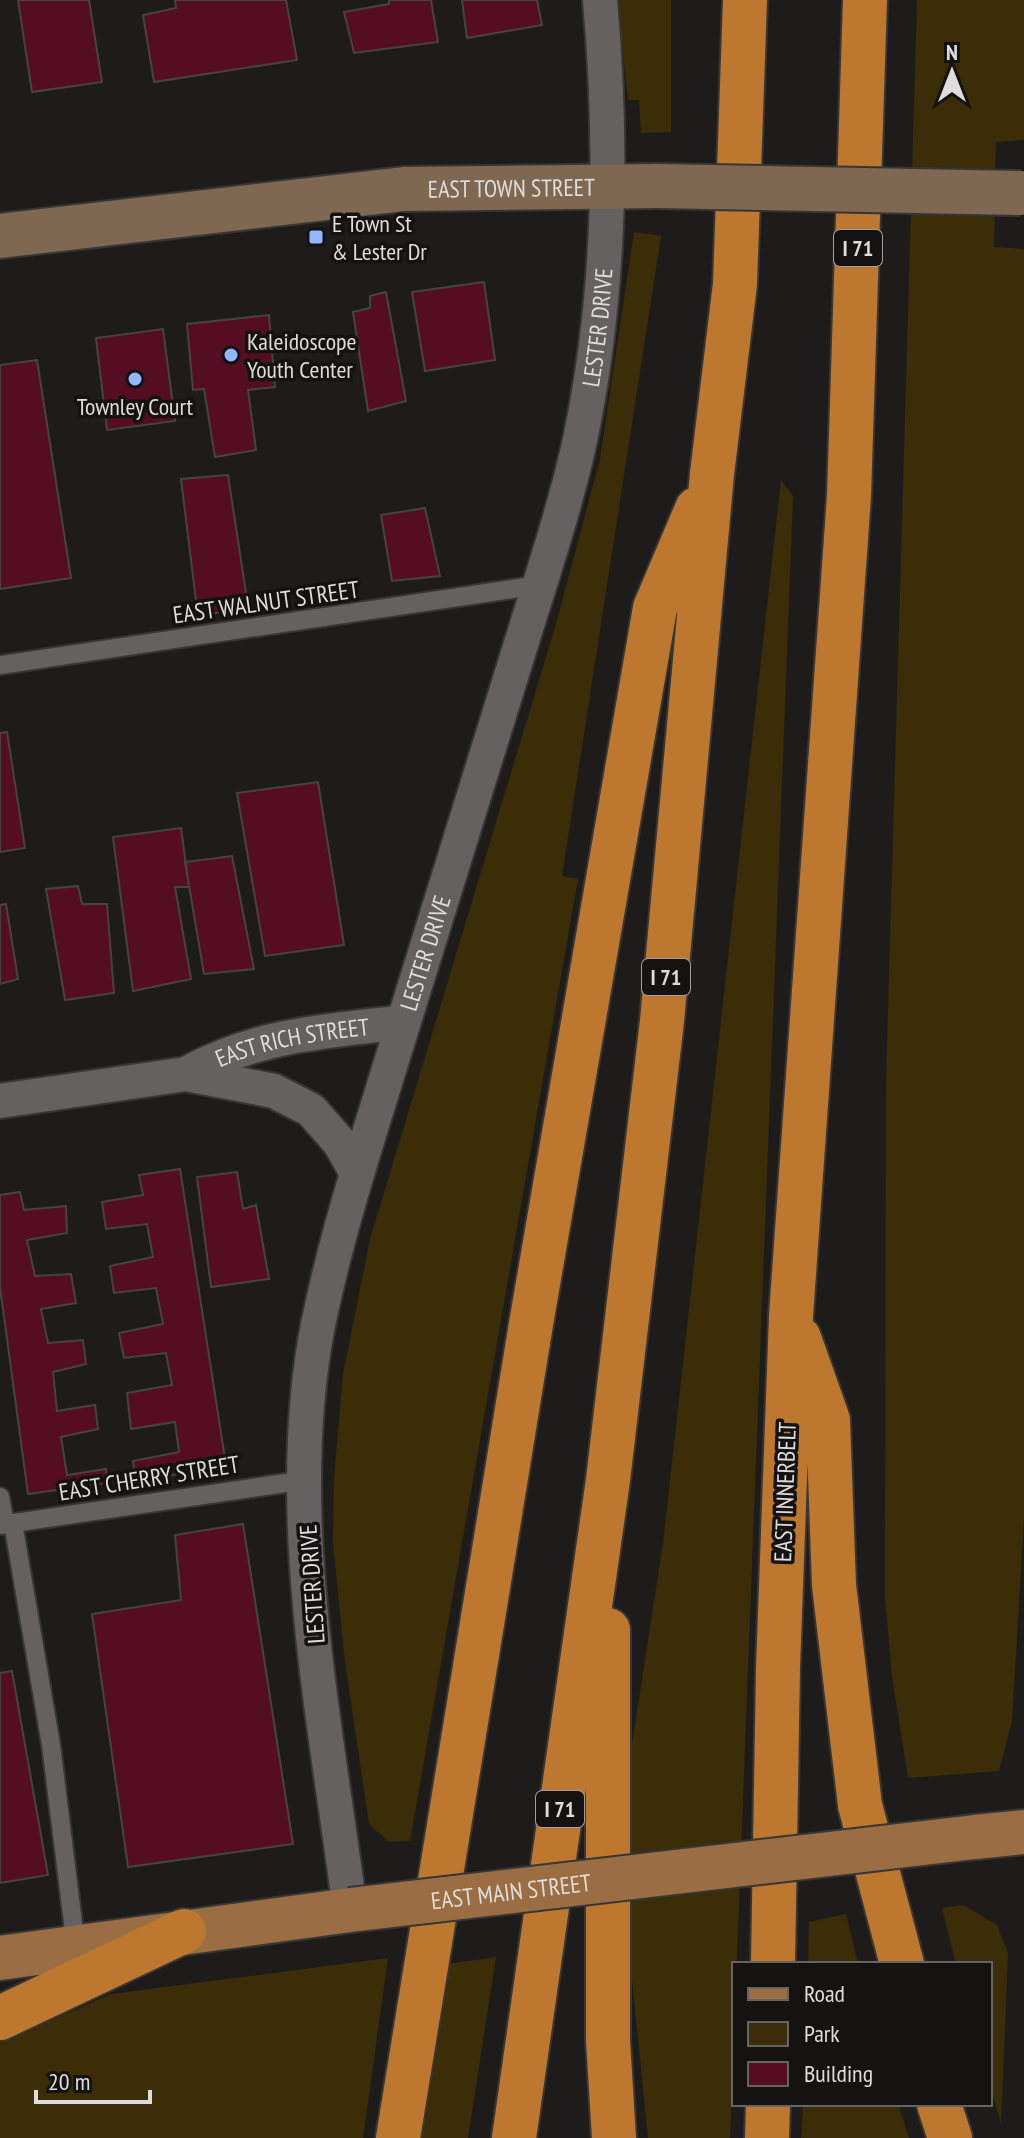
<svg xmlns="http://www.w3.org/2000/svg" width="1024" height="2138" font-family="'PT Sans Narrow',sans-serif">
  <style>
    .green { fill: #3a2d08 }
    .building { fill: #540d22; stroke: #464343; stroke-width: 2 }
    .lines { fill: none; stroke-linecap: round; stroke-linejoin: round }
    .lane-casing { stroke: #373635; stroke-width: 22 }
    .street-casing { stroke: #373635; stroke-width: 38 }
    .secondary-casing { stroke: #373635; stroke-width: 48 }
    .primary-casing { stroke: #373635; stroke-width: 48 }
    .highway-casing { stroke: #373635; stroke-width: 48 }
    .lane { stroke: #646160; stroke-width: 18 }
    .street { stroke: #646160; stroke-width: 34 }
    .secondary { stroke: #7f6851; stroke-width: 44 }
    .primary { stroke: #9a6e42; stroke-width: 44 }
    .highway { stroke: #be772e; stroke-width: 44 }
    .secondary-bridge-casing { stroke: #373635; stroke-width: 48; stroke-linecap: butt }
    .primary-bridge-casing { stroke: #373635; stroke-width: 48; stroke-linecap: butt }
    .secondary-bridge { stroke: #7f6851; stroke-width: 44 }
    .primary-bridge { stroke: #9a6e42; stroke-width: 44 }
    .poi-dot { fill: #93b7fd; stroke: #151312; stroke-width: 3 }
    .labels { text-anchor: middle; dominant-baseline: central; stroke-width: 7; stroke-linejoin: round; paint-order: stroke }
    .shield { fill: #151312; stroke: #a2a09f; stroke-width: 2 }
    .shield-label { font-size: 22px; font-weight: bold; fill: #dedcdc }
    .street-label { font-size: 24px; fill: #dedcdc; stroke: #151312 }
    .poi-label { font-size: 24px; fill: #dedcdc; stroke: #151312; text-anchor: start }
  </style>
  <rect width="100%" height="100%" fill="#1e1c1b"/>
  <path class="green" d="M617 0H671V132L641 133 639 100H628Z
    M917 0H1024V140L996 142 994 247 1024 249V1518L1012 1721 999 1771 908 1778 892 1676 885 1597 886 1080Z
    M634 232 661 236 562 876 578 879 410 1841 389 1842 369 1824 345 1662 333 1543 334 1478 343 1374 370 1239 556 624 600 459Z
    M781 480 793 496 730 2138H648L629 1949 627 1777 663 1543Z
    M963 1905 997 1925 1008 1953 1001 2123 990 2087V1964H956L942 1908Z
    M846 1914 858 1964H808L809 1922Z
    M496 1957 468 2138H413L440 1965Z
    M388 1958 363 2138H0V2043L111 1994Z
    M803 2104H898L909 2138H801Z"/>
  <path class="building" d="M18 0H89L102 82 32 92Z
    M175 0H286L297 60 154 82 143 15 176 8Z
    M389 0H431L438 42 354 53 344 12 389 4Z
    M462 0H537L542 25 467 38Z
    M484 282 495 360 425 371 412 292Z
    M386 292 406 401 368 411 353 312 370 308V296Z
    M269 315 275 387 248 390 256 450 215 457 204 389 193 390 187 324Z
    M163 329 175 421 107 430 96 338Z
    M37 360 71 578 0 589V365Z
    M228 475 248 606 198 617 181 479Z
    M425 508 440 576 392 581 381 515Z
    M7 732 25 848 0 852V733Z
    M318 782 344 945 265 956 237 793Z
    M181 828 189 887H175L191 979 133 991 113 837Z
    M232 856 254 969 204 974 185 862Z
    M78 886 82 904H107L114 993 65 1000 46 889Z
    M6 904 18 979 0 984V905Z
    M180 1169 226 1465 136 1482 133 1461 179 1452 175 1422 131 1429 127 1393 172 1385 166 1353 124 1358 119 1333 163 1324 156 1288 114 1293 110 1266 153 1257 147 1224 106 1229 102 1202 143 1195 139 1175Z
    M237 1172 243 1209 256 1205 269 1279 211 1287 197 1177Z
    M20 1192 24 1210 66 1206 67 1233 27 1240 35 1276 71 1274 76 1303 41 1309 48 1343 83 1340 86 1364 53 1372 57 1411 95 1405 98 1429 61 1437 67 1475 106 1469 107 1483 28 1494 0 1287V1195Z
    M243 1524 293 1844 128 1867 92 1614 181 1600 175 1535Z
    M12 1671 48 1875 0 1883V1673Z"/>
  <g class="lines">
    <g class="lane-casing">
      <path id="lane" d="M0 665 539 585
        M0 1497 5 1524
        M13 1523 51 1745 76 1947
        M0 1525 306 1480"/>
    </g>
    <g class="street-casing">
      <g id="street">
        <path id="s1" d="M186 1074C259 1034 323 1032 403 1022"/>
        <path d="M0 1101 186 1074 274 1091 311 1110 340 1143 357 1173"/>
        <path id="s2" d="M350 1910C326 1723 281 1512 318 1325 337 1232 367 1141 395 1050 435 919 476 788 517 657 539 585 564 513 580 440 610 297 613 145 600 0"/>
      </g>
    </g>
    <g class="secondary-casing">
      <g id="secondary">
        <path id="s3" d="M0 236 404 189 658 186"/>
      </g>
    </g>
    <g class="primary-casing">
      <path id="primary" d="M975 1837 1024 1832
        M0 1958 350 1910"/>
    </g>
    <g class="highway-casing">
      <path id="highway" d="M799 1338 828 1420 834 1585 860 1805 902 1964
        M608 1630V2040L614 2138
        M773 1964 778 1668 791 1316 849 496 865 0
        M0 2018 184 1931
        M939 2104 950 2138
        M398 2138 531 1324 655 608 697 509
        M514 2138 608 1480 662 1021 712 474 735 284 745 0
        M767 2138 768 2104"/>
    </g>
    <use href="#lane" class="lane"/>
    <use href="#street" class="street"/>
    <use href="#secondary" class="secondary"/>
    <use href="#primary" class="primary"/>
    <use href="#highway" class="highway"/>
    <g class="secondary-bridge-casing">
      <path id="secondary-bridge" d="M658 186 1021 193"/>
    </g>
    <g class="primary-bridge-casing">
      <g id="primary-bridge">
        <path id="s4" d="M350 1910 975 1837"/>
      </g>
    </g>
    <use href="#secondary-bridge" class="secondary-bridge"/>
    <use href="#primary-bridge" class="primary-bridge"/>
  </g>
  <g class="poi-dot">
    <rect x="308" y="229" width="16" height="16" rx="4"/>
    <circle cx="231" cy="355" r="8"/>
    <circle cx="135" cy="379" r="8"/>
  </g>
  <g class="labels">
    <g class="shield">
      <rect x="834" y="230" width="48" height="36" rx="6"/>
      <rect x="642" y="959" width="48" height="36" rx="6"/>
      <rect x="536" y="1791" width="48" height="36" rx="6"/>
    </g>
    <g class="shield-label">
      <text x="858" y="248">I 71</text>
      <text x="666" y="977">I 71</text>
      <text x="560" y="1809">I 71</text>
    </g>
    <g class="street-label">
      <text stroke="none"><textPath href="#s3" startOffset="514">EAST TOWN STREET</textPath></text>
      <text stroke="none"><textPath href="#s2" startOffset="1626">LESTER DRIVE</textPath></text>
      <text transform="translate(266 602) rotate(-8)">EAST WALNUT STREET</text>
      <text stroke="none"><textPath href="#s2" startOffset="976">LESTER DRIVE</textPath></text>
      <text stroke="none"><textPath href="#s1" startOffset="112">EAST RICH STREET</textPath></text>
      <text transform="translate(149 1478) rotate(-9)">EAST CHERRY STREET</text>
      <text transform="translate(785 1492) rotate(-88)">EAST INNERBELT</text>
      <text transform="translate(312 1584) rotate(-94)">LESTER DRIVE</text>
      <text stroke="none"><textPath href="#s4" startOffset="162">EAST MAIN STREET</textPath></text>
    </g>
    <g class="poi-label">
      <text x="332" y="223">E Town St<tspan x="332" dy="28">&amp; Lester Dr</tspan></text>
      <text x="247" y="341">Kaleidoscope<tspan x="247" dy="28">Youth Center</tspan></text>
      <text x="135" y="406" text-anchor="middle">Townley Court</text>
    </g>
  </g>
  <rect x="732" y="1962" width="260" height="144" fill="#151312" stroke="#656363" stroke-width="2"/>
  <rect x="748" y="1988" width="40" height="12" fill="#9a6e42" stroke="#656363" stroke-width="2"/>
  <text x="804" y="2002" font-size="24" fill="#dedcdc">Road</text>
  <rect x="748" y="2022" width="40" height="24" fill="#3a2d08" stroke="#656363" stroke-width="2"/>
  <text x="804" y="2042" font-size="24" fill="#dedcdc">Park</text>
  <rect x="748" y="2062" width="40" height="24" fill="#540d22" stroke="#656363" stroke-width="2"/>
  <text x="804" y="2082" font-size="24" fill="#dedcdc">Building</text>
  <g transform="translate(952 72)" stroke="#151312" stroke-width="6" paint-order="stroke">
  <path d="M0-6L14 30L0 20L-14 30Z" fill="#dedcdc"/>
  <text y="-12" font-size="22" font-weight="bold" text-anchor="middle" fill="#dedcdc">N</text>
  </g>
  <path d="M36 2090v12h114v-12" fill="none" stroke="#dedcdc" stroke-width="4"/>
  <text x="48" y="2090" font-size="24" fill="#dedcdc" stroke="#151312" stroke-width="6" paint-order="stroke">20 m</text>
</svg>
